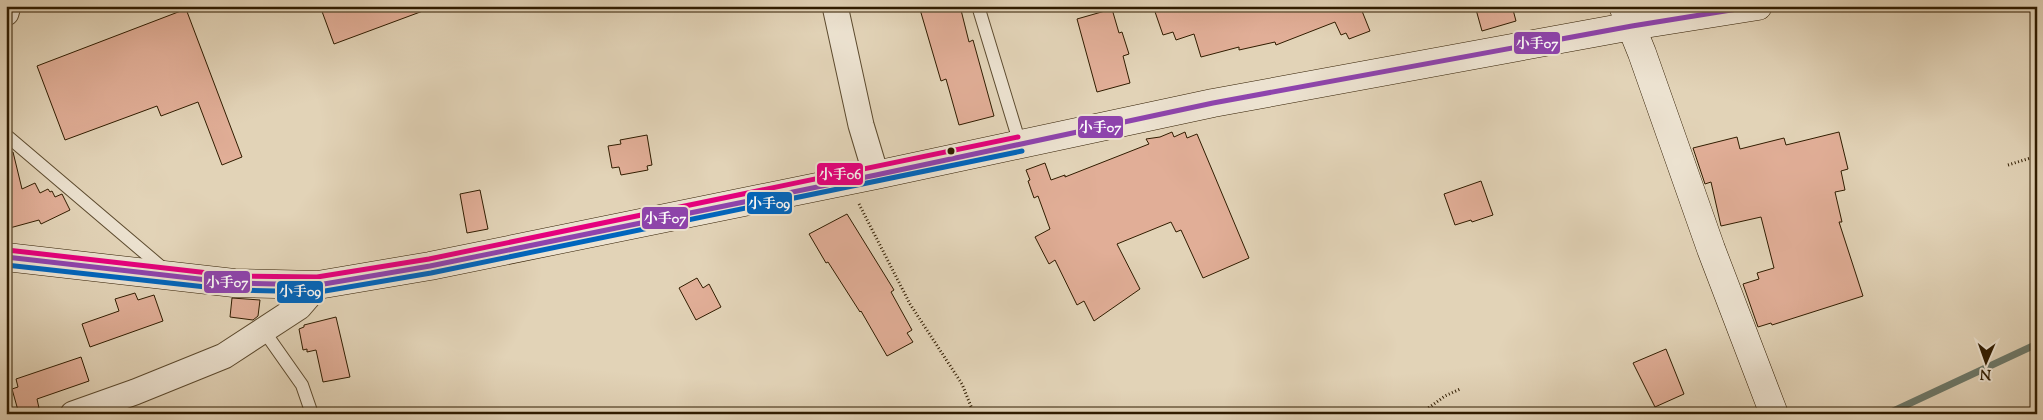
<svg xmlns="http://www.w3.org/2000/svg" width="2043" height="420" font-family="'Sorts Mill Goudy','Noto Serif JP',serif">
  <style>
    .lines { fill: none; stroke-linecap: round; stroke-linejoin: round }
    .stream { stroke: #6d796a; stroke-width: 7 }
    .building { fill: #e1ae97; stroke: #301c00 }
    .lane-casing { stroke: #5c4a2e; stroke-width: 14 }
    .street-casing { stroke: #5c4a2e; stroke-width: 27 }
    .secondary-casing { stroke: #301c00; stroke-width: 29 }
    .path { stroke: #301c00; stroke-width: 3; stroke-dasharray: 1 2.5; stroke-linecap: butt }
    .lane { stroke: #ece2d0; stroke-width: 12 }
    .street { stroke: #ece2d0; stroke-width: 25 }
    .secondary { stroke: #ece2d0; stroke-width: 28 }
    .bus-1-casing { stroke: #ece2d0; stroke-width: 9 }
    .bus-2-casing { stroke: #ece2d0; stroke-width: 9 }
    .bus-3-casing { stroke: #ece2d0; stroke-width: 9 }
    .bus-1 { stroke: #8e44ad; stroke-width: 5 }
    .bus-2 { stroke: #0065bd; stroke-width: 5 }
    .bus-3 { stroke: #e5007d; stroke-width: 5 }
    .bus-dot { fill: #301c00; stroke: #ece2d0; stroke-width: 2 }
    .line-badge { stroke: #ece2d0; stroke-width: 2 }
    .badge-label { font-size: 14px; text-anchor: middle; font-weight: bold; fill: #fff }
  </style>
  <rect width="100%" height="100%" fill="#e2d3b7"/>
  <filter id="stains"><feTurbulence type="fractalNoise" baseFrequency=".004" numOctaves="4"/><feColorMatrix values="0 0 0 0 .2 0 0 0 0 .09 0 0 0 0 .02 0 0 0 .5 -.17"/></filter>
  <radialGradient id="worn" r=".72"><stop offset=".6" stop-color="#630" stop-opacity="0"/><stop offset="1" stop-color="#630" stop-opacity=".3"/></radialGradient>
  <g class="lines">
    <path class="stream" d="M1887 414 2037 344"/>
  </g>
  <path class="building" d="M320 6H431V8L334 44Z
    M919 6H960L969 42 973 40 994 116 959 125 946 79 941 81Z
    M1153 6H1371L1372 8 1362 11 1370 31 1349 39 1346 33 1341 35 1335 22 1276 45 1275 42 1239 50V47L1201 57 1194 34 1176 40 1173 32 1163 35Z
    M1475 6H1512L1516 21 1482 31Z
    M186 9 242 157 222 165 198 102 161 116 157 106 65 140 37 66Z
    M1112 9 1119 33 1122 32 1129 54 1123 56 1130 83 1097 92 1077 19Z
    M1172 132 1174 137 1185 132 1187 138 1197 134 1249 258 1203 278 1181 230 1176 232 1171 222 1117 244 1140 289 1094 321 1084 301 1077 305 1055 260 1049 264 1035 237 1050 229 1038 196 1034 198 1028 181 1030 180 1026 170 1045 163 1051 180 1065 175V177L1149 144 1146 139 1160 137Z
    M1839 132 1848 169 1841 171 1845 190 1835 192 1842 222H1839L1863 296 1772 325 1771 323 1758 327 1743 284 1759 279 1757 273 1774 268 1761 217 1721 226 1711 182 1705 184 1693 148 1737 137 1740 149 1784 138 1786 145Z
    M647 135 652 165 647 166 648 170 621 175 619 167 612 168 608 146 621 144 620 140Z
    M6 152H13L22 189 35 183 40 193 48 189 50 192 52 191 55 197 62 194 70 210 41 224 39 220 6 229Z
    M1481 181 1493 215 1472 222 1471 220 1455 225 1444 194Z
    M480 190 488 229 467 233 460 194Z
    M847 214 894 290 891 292 912 330 907 333 913 342 887 356 861 311 860 312 828 262 826 263 809 234Z
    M697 278 703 288 709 284 721 307 696 320 679 288Z
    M135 293 138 300 154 295 163 321 90 347 82 324 119 311 115 299Z
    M232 298 260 300 258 316 253 320 230 317Z
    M336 317 350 377 323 382 316 350 307 352V349L303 350 299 329 304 327V325Z
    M1666 349 1684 394 1655 407 1633 363Z
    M81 357 89 381 37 399 39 408 19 414 12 389 18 387 16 379Z"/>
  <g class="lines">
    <g class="lane-casing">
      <path id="lane" d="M978 6 1020 144
        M6 135 166 271
        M264 331 302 385 312 414"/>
    </g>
    <g class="street-casing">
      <path id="street" d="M835 6 861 125 876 175
        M6 13 8 6
        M73 414 135 392 224 356 299 307 318 285"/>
    </g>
    <g class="secondary-casing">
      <path id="secondary" d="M1623 6 1642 53 1711 249 1774 414
        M6 257 234 283 318 285 430 266 876 175 1213 103 1632 26 1758 6"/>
    </g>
    <path class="path" d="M2008 165 2037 156
      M859 204 910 304 962 384 974 414
      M1420 414 1445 396 1460 389"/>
    <use href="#lane" class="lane"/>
    <use href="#street" class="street"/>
    <use href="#secondary" class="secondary"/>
    <g class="bus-1-casing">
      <path id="bus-1" d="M6 257 234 283 318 285 430 266 876 175 1213 103 1632 26 1756 6"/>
    </g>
    <g class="bus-2-casing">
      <path id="bus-2" d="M6 265 233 290 319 292 431 273 1022 151"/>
    </g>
    <g class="bus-3-casing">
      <path id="bus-3" d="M7 250 235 276 317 277 429 259 1018 137"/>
    </g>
    <use href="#bus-1" class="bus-1"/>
    <use href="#bus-2" class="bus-2"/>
    <use href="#bus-3" class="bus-3"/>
  </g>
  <circle class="bus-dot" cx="951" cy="151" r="4.5"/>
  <g class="line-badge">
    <rect x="1513" y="31" width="48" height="24" rx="5" fill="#8e44ad"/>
    <rect x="1077" y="115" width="47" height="24" rx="5" fill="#8e44ad"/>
    <rect x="816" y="162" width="48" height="24" rx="5" fill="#e5007d"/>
    <rect x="746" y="191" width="47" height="24" rx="5" fill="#0065bd"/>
    <rect x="641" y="206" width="48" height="24" rx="5" fill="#8e44ad"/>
    <rect x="203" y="270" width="48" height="24" rx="5" fill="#8e44ad"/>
    <rect x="276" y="280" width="48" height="24" rx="5" fill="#0065bd"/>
  </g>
  <g class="badge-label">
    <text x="1537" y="48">小手07</text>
    <text x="1100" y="132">小手07</text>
    <text x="840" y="179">小手06</text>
    <text x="769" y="208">小手09</text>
    <text x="665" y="223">小手07</text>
    <text x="227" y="287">小手07</text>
    <text x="300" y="296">小手09</text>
  </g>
  <rect width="2043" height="420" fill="none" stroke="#e2d3b7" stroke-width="25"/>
  <rect x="8" y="8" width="2028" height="405" fill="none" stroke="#301c00" stroke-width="2.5"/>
  <rect x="12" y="12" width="2018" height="395" fill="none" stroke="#301c00"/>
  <g transform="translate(1986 362) rotate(182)" stroke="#ece2d0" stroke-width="4" paint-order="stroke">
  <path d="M0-4L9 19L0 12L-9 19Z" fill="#301c00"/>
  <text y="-8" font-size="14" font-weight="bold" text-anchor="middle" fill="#301c00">N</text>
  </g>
  <rect width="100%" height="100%" filter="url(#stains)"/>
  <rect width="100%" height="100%" fill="url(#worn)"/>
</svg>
